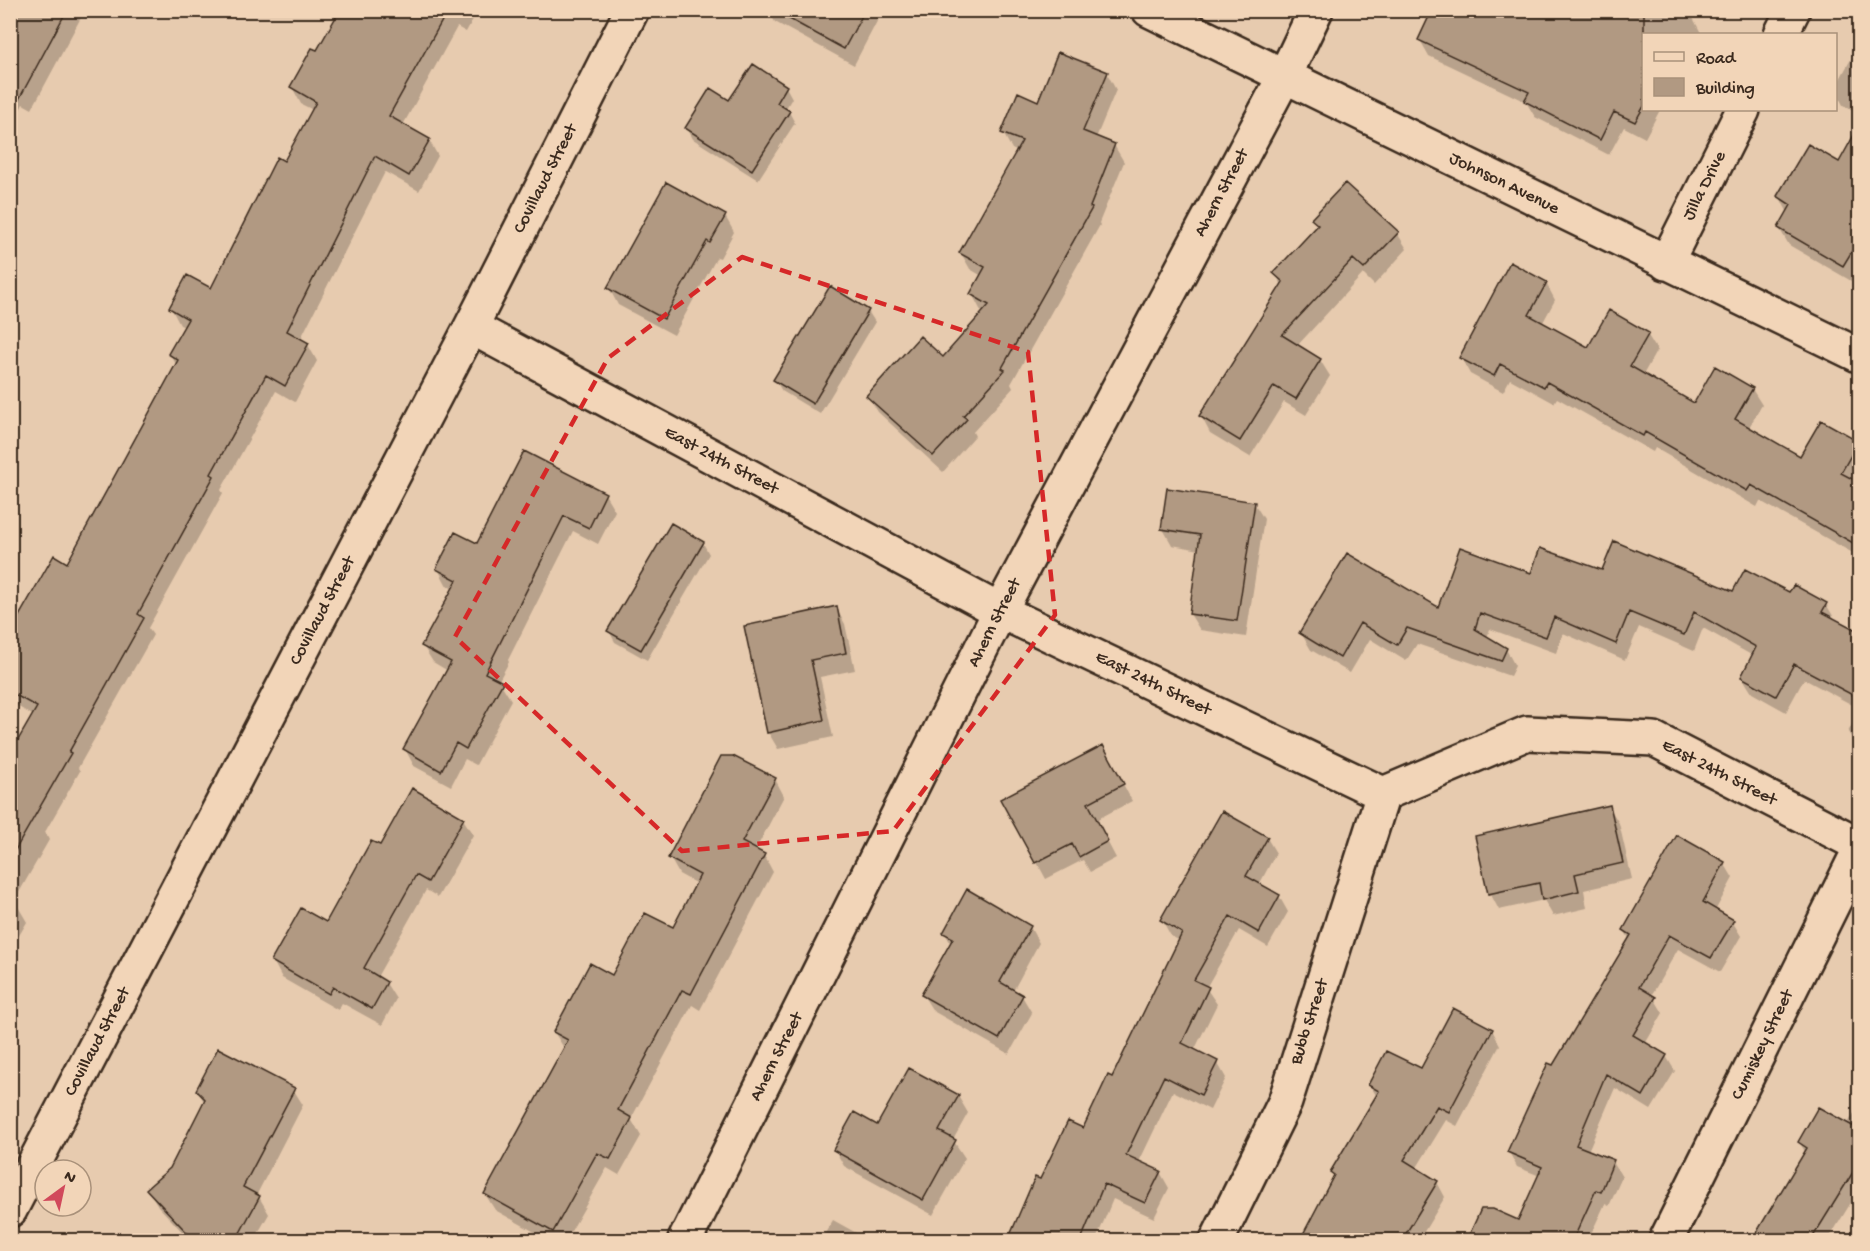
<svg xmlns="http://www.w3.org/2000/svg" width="1870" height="1251" font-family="'Gochi Hand',sans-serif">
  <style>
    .shadow { fill: #0003 }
    .building { fill: #b19982; stroke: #3b2a1e; stroke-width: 1.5 }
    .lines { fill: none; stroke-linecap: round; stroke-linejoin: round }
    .minor-casing { stroke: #3b2a1e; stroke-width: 38 }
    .minor { stroke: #f2d5b8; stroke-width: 33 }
    .marked { fill: none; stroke: #d62828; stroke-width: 4.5; stroke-dasharray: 12 8; stroke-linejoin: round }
    .labels { text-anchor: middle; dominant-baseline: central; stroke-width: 5; stroke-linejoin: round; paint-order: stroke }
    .street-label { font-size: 18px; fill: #3b2a1e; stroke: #f2d5b8 }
  </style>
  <rect width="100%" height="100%" fill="#e7cbaf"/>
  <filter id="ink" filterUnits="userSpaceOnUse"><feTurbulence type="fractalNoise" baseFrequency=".0167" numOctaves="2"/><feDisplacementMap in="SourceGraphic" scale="12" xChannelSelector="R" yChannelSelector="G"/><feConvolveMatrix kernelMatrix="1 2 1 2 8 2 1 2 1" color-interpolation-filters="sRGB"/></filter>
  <g filter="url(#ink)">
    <path class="shadow" d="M10 10H85L32 109 23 104 10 129Z
      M405 10H478L466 32 457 27 403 125 429 140 438 156 419 191 385 172 300 340 308 345 317 361 295 402 276 391 221 490 223 493 148 628 153 635 78 768 80 771 45 832 49 840 13 903 17 905 27 922 10 951V757L34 716 10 702V634L67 565 177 366 170 354 185 327 180 325 171 308 211 291 313 110 301 104 292 87 317 52Z
      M768 10H883L854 65 775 22Z
      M1597 10H1681L1692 16 1701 33 1700 34H1644V110H1660L1645 138 1624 127 1609 155 1535 117 1526 102 1429 56 1420 40Z
      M1860 43V115L1843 105 1836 92V86Z
      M1107 73 1116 90 1096 138 1114 145 1124 162 1099 223 1100 225 1011 384 1013 388 973 432 975 436 943 472 878 412 868 396 943 359 985 313 981 311 972 294 982 276 970 269 961 253 1018 152 1012 149 1003 133 1039 103Z
      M786 87 792 98 785 110 789 112 795 123 758 180 693 139 687 128 730 102Z
      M1860 127V270L1853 282 1789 245 1779 228 1788 213 1779 196 1839 164Z
      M725 216 734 232 720 258 717 257 674 335 618 305 609 288Z
      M1313 219 1397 233 1407 249 1374 285 1363 274 1297 346 1320 360 1330 376 1306 415 1284 402 1250 457 1210 433 1201 416 1282 285 1275 273 1318 227Z
      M1546 283 1555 300 1542 324 1589 349 1647 334 1657 350 1643 375 1695 405 1752 389 1762 405 1748 429 1801 458 1858 442 1860 473 1855 482 1860 484V557L1760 501 1757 507 1655 448 1653 452 1557 398 1554 403 1510 379 1503 392 1470 374 1461 358Z
      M831 288 868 311 875 322 820 414 782 391 775 380Z
      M605 494 615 511 598 544 573 531 508 660 509 662 498 682 501 684 511 700 476 765 465 759 451 786 414 766 405 749 448 671 433 662 423 646 454 589 447 586 438 569 478 545Z
      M1254 503 1264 519 1246 637 1200 630 1190 614 1200 550 1172 545 1163 529Z
      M703 543 709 554 647 660 615 642 609 631Z
      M1348 555 1439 610 1532 574 1603 572 1734 593 1790 594 1826 604 1836 621 1860 633V709L1804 679 1786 712 1752 693 1742 677 1753 656 1703 628 1694 651 1639 627 1625 660 1563 633 1556 653 1490 629 1487 638 1506 649 1515 666 1510 676 1417 644 1406 661 1370 639 1350 673 1311 650 1301 633Z
      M836 608 845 624 855 670 820 677 833 737 778 749 768 732Z
      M1860 710V750L1848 732Z
      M1112 763 1132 801 1096 820 1116 858 1090 872 1083 860 1046 879 1003 800Z
      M775 779 784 796 755 851 764 855 773 872 700 1010 692 1005 631 1119 641 1136 619 1175 607 1168 566 1240H549L495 1210 485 1194 564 1048 554 1032 613 977 674 929 697 884 679 874 670 858Z
      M1609 807 1619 823 1632 879 1584 890 1587 908 1553 916 1544 900 1499 910 1490 893Z
      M463 819 473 835 438 897 426 890 377 977 386 983 396 999 382 1025 342 1003 338 1010 282 978 273 961 327 924 380 847Z
      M1267 838 1276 853 1259 885 1279 896 1288 912 1268 947 1239 930 1206 988 1217 1004 1194 1051 1217 1062 1226 1078 1210 1110 1173 1091 1139 1162 1160 1172 1169 1188 1154 1218 1113 1199 1096 1240H1010L1036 1179 1040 1181 1083 1130 1112 1079 1180 941 1171 936 1162 920Z
      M1724 863 1733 878 1715 911 1732 921 1741 936 1720 972 1678 949 1651 996 1654 998 1663 1013 1645 1044 1666 1056 1675 1071 1651 1110 1615 1088 1588 1151 1613 1162 1622 1177 1609 1206 1605 1204 1588 1240H1468L1482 1210 1519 1222 1540 1176 1517 1167 1509 1152 1553 1067 1630 940 1624 930Z
      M1030 927 1039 943 1013 991 1022 996 1032 1013 1009 1054 933 1011 923 995 951 944 945 933Z
      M1492 1030 1500 1045 1457 1126 1446 1120 1416 1169 1437 1182 1445 1197 1419 1240H1302L1334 1177 1332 1172 1377 1097 1370 1085 1421 1071Z
      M910 1070 958 1096 968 1113 953 1140 965 1158 933 1215 844 1166 835 1150 878 1127Z
      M293 1089 303 1105 256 1196 259 1197 269 1214 254 1240H190L158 1206 148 1189 171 1168 205 1103 197 1090Z
      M1860 1103V1188L1828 1240H1753L1806 1153 1799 1142 1847 1125Z
      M833 1220 869 1240H821Z"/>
    <path class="building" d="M10 10H67L10 116Z
      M340 10H448L389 116 430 139 409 176 375 156 287 331 309 343 285 386 266 375 211 474 214 476 138 614 144 618 69 752 71 753 10 859V754L37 707 10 692V632L54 555 67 563 178 360 168 354 188 319 169 308 187 275 211 288 277 157 284 161 316 102 290 87 312 48 317 50Z
      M773 10H865L844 49Z
      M1432 10H1644V106L1635 122 1614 112 1600 140 1524 101 1529 92 1418 40Z
      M1058 52 1108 72 1083 131 1115 144 1090 207 1092 208 1002 368 1005 370 963 416 967 419 933 456 866 396 920 336 943 357 989 305 970 294 985 267 959 253 1022 141 1001 133 1018 92 1038 101Z
      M753 64 787 86 777 103 790 111 752 170 685 128 710 88 729 100Z
      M1860 124V238L1843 266 1778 228 1791 205 1777 196 1808 144 1839 162Z
      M666 182 726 215 710 243 707 241 664 319 607 288Z
      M1345 183 1399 232 1364 269 1353 259 1282 335 1321 359 1296 399 1274 386 1240 441 1199 416 1283 282 1273 273 1318 225 1311 219Z
      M1510 262 1547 282 1529 315 1588 347 1609 310 1649 333 1630 366 1694 403 1715 366 1753 388 1735 419 1800 456 1821 420 1859 441 1841 473 1860 483V547L1751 485 1747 491 1645 432 1643 436 1547 382 1544 387 1500 364 1494 376 1459 358Z
      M830 286 869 310 813 404 773 380Z
      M524 451 606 493 589 528 564 516 485 673 503 682 466 749 456 743 441 771 403 749 451 662 421 646 457 580 436 569 455 532 477 543Z
      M1167 488 1255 502 1237 621 1189 614 1200 535 1161 529Z
      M671 523 704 542 641 650 607 631Z
      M1614 541 1733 591 1745 569 1789 592 1794 585 1827 603 1822 612 1860 632V699L1794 664 1776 696 1741 677 1756 647 1694 612 1684 635 1629 612 1616 644 1554 617 1546 637 1480 613 1475 629 1507 648 1501 661 1407 628 1397 645 1360 623 1340 658 1299 633 1347 553 1438 607 1460 547 1531 573 1540 548 1602 570Z
      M837 606 846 653 811 660 824 720 767 733 744 626Z
      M1103 745 1124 784 1088 803 1108 841 1079 857 1072 844 1035 863 1000 799Z
      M721 756H733L776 778 742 842 765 854 691 994 682 990 618 1110 632 1118 610 1159 597 1153 553 1232 484 1194 568 1040 553 1032 590 963 612 975 645 913 673 927 700 875 668 858Z
      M412 788 464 818 428 882 416 875 364 968 387 982 372 1009 333 987 329 994 271 961 301 908 326 922 371 841 380 845Z
      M1610 805 1623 863 1575 874 1579 891 1542 900 1539 883 1488 894 1475 836Z
      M1222 811 1268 837 1246 876 1280 895 1259 933 1230 916 1194 980 1209 987 1182 1043 1218 1061 1201 1095 1164 1076 1126 1155 1161 1171 1145 1203 1104 1184 1081 1240H1008L1035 1177 1040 1179 1068 1121 1083 1128 1108 1075 1112 1077 1182 933 1160 920Z
      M1677 835 1725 862 1703 902 1734 920 1711 958 1669 935 1639 987 1656 997 1633 1035 1667 1055 1643 1096 1606 1074 1576 1145 1614 1160 1601 1192 1596 1190 1573 1240H1467L1481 1209H1493L1518 1220 1542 1167 1507 1152 1548 1063 1553 1065 1631 935 1623 930Z
      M967 889 1031 926 1000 982 1023 995 999 1039 921 995 953 938 943 933Z
      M1453 1008 1493 1029 1449 1112 1437 1106 1404 1160 1438 1181 1402 1240H1300L1334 1175 1330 1172 1379 1091 1368 1085 1386 1051 1421 1068Z
      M218 1048 295 1088 243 1187 260 1196 236 1240H194L146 1189 170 1168 205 1099 196 1090Z
      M909 1068 959 1095 939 1131 956 1140 923 1200 833 1150 854 1112 877 1125Z
      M1818 1107 1860 1130V1161L1811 1240H1752L1807 1148 1798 1142Z"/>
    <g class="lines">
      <g class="minor-casing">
        <path id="minor" d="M1149 10 1860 356
          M1781 34 1793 10
          M1666 263 1743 110
          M471 327 1000 611 1383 794 1527 733 1654 739 1860 845
          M10 1210 471 327 632 10
          M685 1240 1000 611 1284 77 1316 10
          M1217 1240 1285 1102 1383 794
          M1666 1240 1860 849"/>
      </g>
      <use href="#minor" class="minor"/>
    </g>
  </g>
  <path class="marked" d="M742 257 1028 352 1055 615 893 831 682 851 455 637 608 358Z"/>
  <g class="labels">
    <g class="street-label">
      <text transform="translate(546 179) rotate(-63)">Covillaud Street</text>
      <text transform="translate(1504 184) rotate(26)">Johnson Avenue</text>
      <text transform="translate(1705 186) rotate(-63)">Jilla Drive</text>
      <text transform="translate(1222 193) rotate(-62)">Ahern Street</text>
      <text transform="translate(721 461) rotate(28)">East 24th Street</text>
      <text transform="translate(323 611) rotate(-62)">Covillaud Street</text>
      <text transform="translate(995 623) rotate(-63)">Ahern Street</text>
      <text transform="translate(1153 684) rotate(26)">East 24th Street</text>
      <text transform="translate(1719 773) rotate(27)">East 24th Street</text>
      <text transform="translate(1310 1022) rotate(-72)">Bubb Street</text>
      <text transform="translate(98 1042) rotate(-62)">Covillaud Street</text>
      <text transform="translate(1763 1045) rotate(-64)">Cumiskey Street</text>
      <text transform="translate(777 1057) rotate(-63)">Ahern Street</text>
    </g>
  </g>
  <rect width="1870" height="1251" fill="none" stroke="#f2d5b8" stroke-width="36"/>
  <rect x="18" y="18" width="1834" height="1215" fill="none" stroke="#3b2a1e" stroke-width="2" filter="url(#ink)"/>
  <rect x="1642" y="33" width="195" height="78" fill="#f2d5b8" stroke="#a9917a" stroke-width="1.5"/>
  <rect x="1654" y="52" width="30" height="9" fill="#f2d5b8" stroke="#a9917a" stroke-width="1.5"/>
  <text x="1696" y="63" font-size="18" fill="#3b2a1e">Road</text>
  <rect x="1654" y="78" width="30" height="18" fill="#b19982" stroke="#a9917a" stroke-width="1.5"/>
  <text x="1696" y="93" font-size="18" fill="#3b2a1e">Building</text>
  <g transform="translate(63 1188) rotate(33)"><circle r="28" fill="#f2d5b8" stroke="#a9917a" stroke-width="1.5"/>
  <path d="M0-4.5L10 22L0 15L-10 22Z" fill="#d1495b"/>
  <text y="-9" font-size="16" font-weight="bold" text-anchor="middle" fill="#3b2a1e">N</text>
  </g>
</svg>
